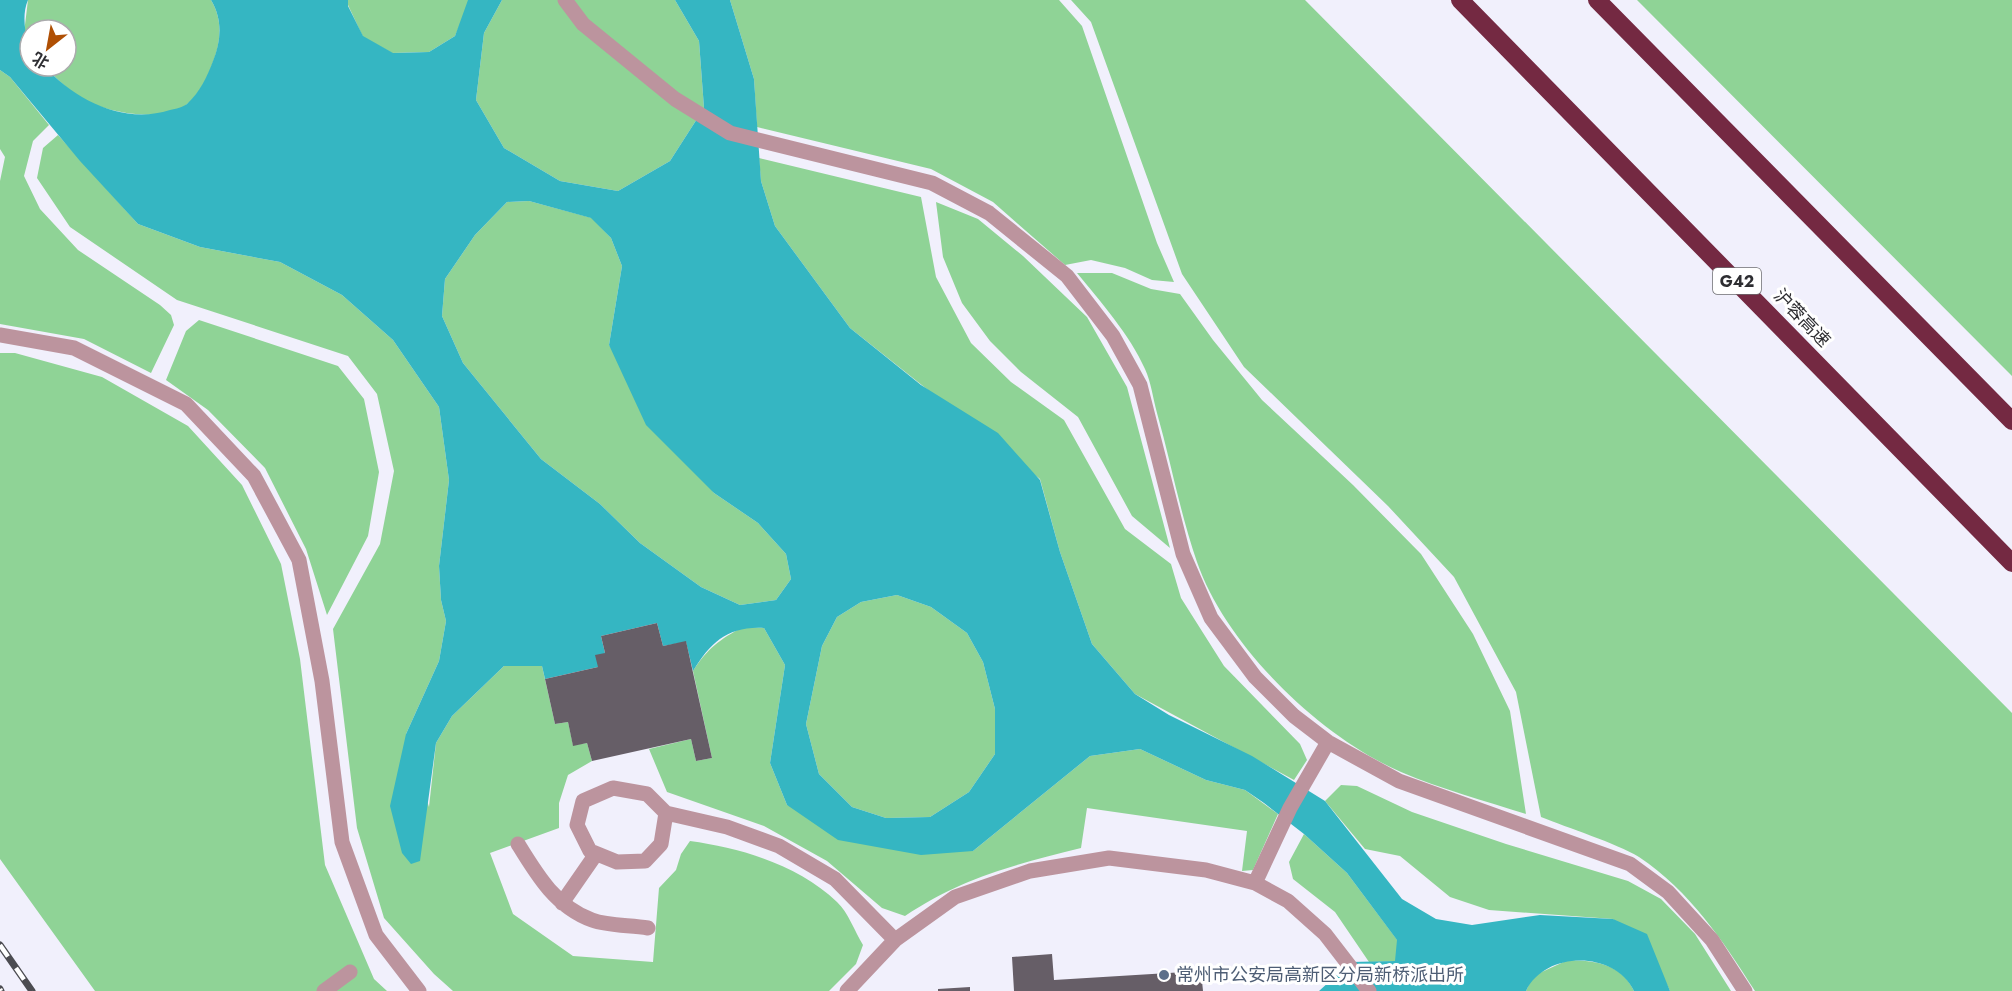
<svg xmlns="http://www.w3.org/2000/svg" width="2012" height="991" font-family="Jost,'Noto Sans SC',sans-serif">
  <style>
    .forest { fill: #8fd396 }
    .water { fill: #35b6c2; fill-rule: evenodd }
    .building { fill: #665e67 }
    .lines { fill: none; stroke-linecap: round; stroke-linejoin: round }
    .minor { stroke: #bc949e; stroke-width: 15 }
    .highway { stroke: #742942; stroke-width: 18 }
    .rail-casing { stroke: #4c4c51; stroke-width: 7 }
    .rail { stroke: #fff; stroke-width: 4.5; stroke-dasharray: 14; stroke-linecap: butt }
    .service-dot { fill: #5c6f8a; stroke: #fff; stroke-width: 2 }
    .labels { text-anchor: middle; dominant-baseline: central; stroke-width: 6; stroke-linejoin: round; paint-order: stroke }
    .shield { fill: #fff; stroke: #6d6d70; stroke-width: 1.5 }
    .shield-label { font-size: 16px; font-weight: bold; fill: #2e2e32 }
    .street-label { font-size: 18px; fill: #2e2e32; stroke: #fff }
    .service-label { font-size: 18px; fill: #4e5e75; stroke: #fff; text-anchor: start }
  </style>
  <rect width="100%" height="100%" fill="#f1f0fc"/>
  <path class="forest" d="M28 0H211C223 20 221 41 213 62 208 77 199 95 186 105 161 124 100 112 76 95 65 87 55 76 44 67L66 66V30H30V43L24 33Z
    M348 0H468L469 4 455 36 429 52 392 53 363 37 348 5Z
    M502 0H675L699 41 704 108 670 161 618 191 560 181 504 148 476 100 484 33Z
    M730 0H1059L1082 26 1157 243 1174 282 1152 280 1125 268 1091 260 1065 265 993 202 931 169 757 127 754 79Z
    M1071 0H1305L2012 713V991H1755C1723 941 1690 891 1639 857 1616 843 1568 828 1541 817L1516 692 1454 577 1388 506 1244 367 1182 274 1091 22Z
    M1637 0H2012V376Z
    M0 70 10 77 49 125 33 141 24 176 40 209 78 250 160 305 171 315 174 325 151 373 84 339 0 324V181L5 157 0 149Z
    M58 135 138 224 200 247 280 262 342 295 393 340 439 407 449 480 439 566 441 600 446 621 439 661 406 734 429 807 436 743 452 716 504 666H542L555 724 568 722 573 745 587 743 592 761 568 775 559 803V828L490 853 513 914 573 956 653 962 659 888 676 870 681 854 690 841C741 848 799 865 837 902 848 912 855 932 863 945L856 964 829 991H453L434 974 384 918 357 828 333 629 380 544 394 471 377 394 348 356 177 300 70 227 37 178 43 148Z
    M759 158 921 197 936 277 971 343 1011 382 1064 420 1125 529 1171 564 1181 598 1224 666 1300 744 1307 760 1294 780 1135 694 1092 644 1060 552 1040 479 850 328 775 226 761 181Z
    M529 201 592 218 611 238 622 266 609 345 714 493 758 523 786 554 791 579 776 600 740 605 701 587 640 543 600 504 541 459 463 363 442 316 445 279 475 235 507 202Z
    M936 202 978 219 1023 256 1087 317 1127 387 1170 548 1132 516 1078 417 1021 372 990 341 962 303 943 257Z
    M1077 273H1112L1151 289 1180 294 1213 340 1262 400 1353 485 1421 554 1473 634 1510 711 1526 814C1485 801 1441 789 1401 772 1320 737 1226 646 1197 562 1180 513 1171 462 1157 413 1153 398 1151 382 1145 369 1130 335 1100 301 1077 273Z
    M199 320 338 366 364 399 379 472 368 536 327 615 306 549 265 468 208 410 166 380 186 331Z
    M0 353H15L102 377 188 426 242 485 281 564 300 659 325 865 374 979 387 991H95L0 859Z
    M897 595 931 607 967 633 983 662 995 709V754L969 792 930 817 886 818 852 807 819 774 806 724 822 646 837 617 861 602Z
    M743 627 764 628 785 665 770 763 787 805 973 851 1090 756 1140 749 1206 780 1245 790 1278 814 1253 870 1242 871 1247 831 1087 808 1081 848C1014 865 963 877 905 916L882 908 827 861 764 826 667 792 649 749 691 739 696 761 712 758 693 671C707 649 720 639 743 627Z
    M1341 785 1357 786 1412 812 1506 844 1628 881 1661 899 1695 934 1731 991H1670L1661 972 1613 919 1489 910 1450 897 1400 856 1365 849 1325 801Z
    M1304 834 1347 873 1398 941 1396 961 1369 962 1335 912 1293 879 1289 862Z
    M1568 960C1595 961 1621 963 1634 991H1526L1533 976Z"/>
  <path class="water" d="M0 0H28C19 21 30 44 30 66H44C75 100 124 125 170 110 176 109 183 107 187 104 200 92 207 77 213 61 221 41 223 20 211 0H348V6L363 36 393 53 429 52 455 36 468 0H502L484 33 476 100 504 148 560 181 618 191 670 161 704 108 699 41 675 0H730L754 79 761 181 775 226 850 328 921 385 998 433 1040 480 1060 552 1092 644 1135 694 1169 715 1252 756 1325 801 1402 899 1436 919 1472 925 1540 915 1613 919 1647 934 1670 991H1634C1614 950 1545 951 1526 991H1319L1351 962 1395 961 1397 940 1347 873 1304 834 1264 803 1245 790 1206 780 1140 749 1090 756 973 851 921 855 838 840 787 805 770 763 785 665 764 628C728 626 711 642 693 671L686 642 663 646 657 623 601 636 605 653 598 667 545 679 542 666H504L452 716 436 743 420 861 411 864 402 853 390 806 406 734 439 661 446 621 441 600 439 566 449 480 439 407 393 340 342 295 280 262 200 247 138 224 80 161 10 77 0 70ZM529 201 591 218 611 238 622 266 609 345 646 425 714 493 758 523 786 554 791 579 776 600 740 605 701 587 640 543 600 504 541 459 463 363 442 316 445 279 475 235 507 202ZM897 595 931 607 967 633 983 662 995 709V754L969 792 930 817 886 818 852 807 819 774 806 724 822 646 837 617 861 602Z"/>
  <path class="building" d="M657 623 663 646 686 641 712 758 696 761 691 739 592 761 587 743 573 746 568 722 555 724 545 679 598 667 595 655 605 653 601 636Z
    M1052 954 1054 980 1201 971 1203 991H1014L1012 957Z
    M970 987V991H938V989Z"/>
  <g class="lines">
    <path class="minor" d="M565 0 583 24 675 99 730 133 932 183 989 213 1067 276 1113 336 1140 385 1183 554 1211 618 1255 677 1294 716 1328 742 1399 781 1630 864 1668 892 1712 940 1745 991
      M0 335 74 348 186 404 254 476 299 560 322 681 342 842 376 935 419 991
      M666 813 661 844 645 861 617 862 590 851 577 825 583 801 613 788 647 794 666 813 727 827 779 846 835 879 895 940
      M518 844C537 875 556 907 592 920 608 926 630 925 648 928
      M1255 883 1290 808 1328 742
      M562 903 596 854
      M324 991 350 972
      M847 991 895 940 955 897 1030 871 1109 858 1206 870 1255 883 1288 901 1325 934 1369 991"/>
    <path class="highway" d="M1460 0 2012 563
      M1597 0 2012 421"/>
    <g class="rail-casing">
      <path id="rail" d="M0 945 32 991
        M0 989 1 991"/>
    </g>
    <use href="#rail" class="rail"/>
  </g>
  <circle class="service-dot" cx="1164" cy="975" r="6"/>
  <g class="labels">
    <rect class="shield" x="1713" y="268" width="48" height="26" rx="4.5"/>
    <g class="shield-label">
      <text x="1737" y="281">G42</text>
    </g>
    <g class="street-label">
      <text transform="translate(1802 318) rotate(46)">沪蓉高速</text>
    </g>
    <g class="service-label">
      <text x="1176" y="975">常州市公安局高新区分局新桥派出所</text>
    </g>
  </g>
  <g transform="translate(48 48) rotate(211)"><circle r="28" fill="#ffffff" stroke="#ababad" stroke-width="1.5"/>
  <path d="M0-4.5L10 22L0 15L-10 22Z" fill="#af4f04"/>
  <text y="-9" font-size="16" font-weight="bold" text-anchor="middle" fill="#2e2e32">北</text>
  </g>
</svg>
